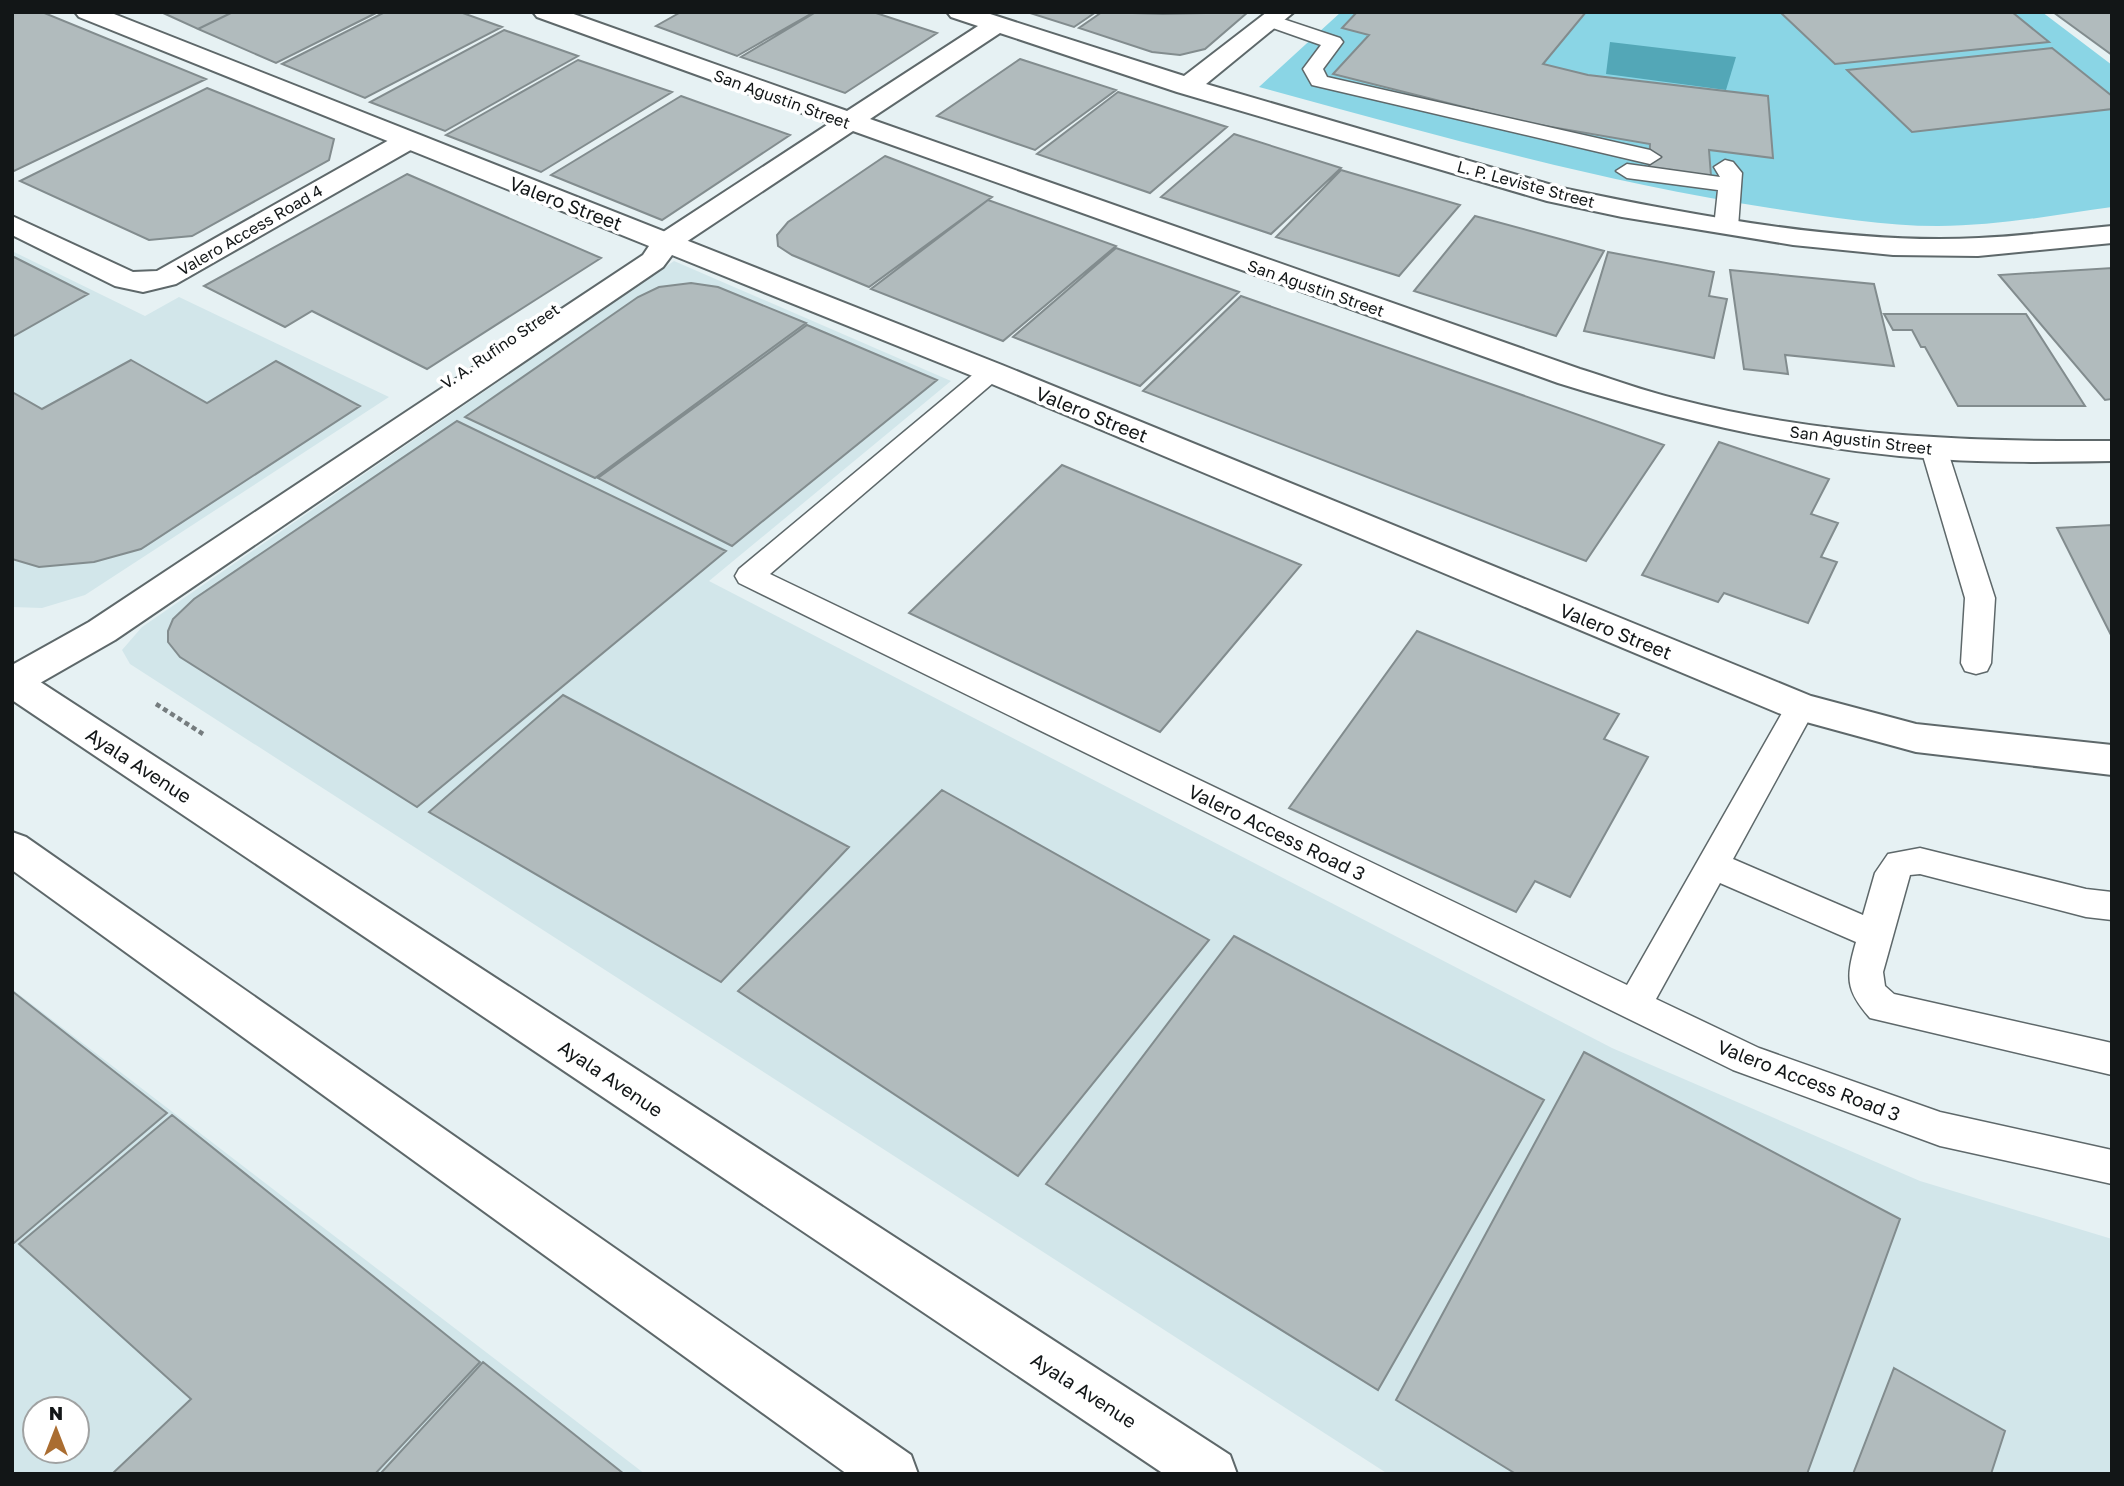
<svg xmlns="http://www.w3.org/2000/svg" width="2124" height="1486" font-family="'Golos Text',sans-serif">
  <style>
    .built { fill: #d2e6ea; fill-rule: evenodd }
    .green { fill: #8ad5e5 }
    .water { fill: #53a7b7 }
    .building { fill: #b1bbbd; stroke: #828c8e; stroke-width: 2 }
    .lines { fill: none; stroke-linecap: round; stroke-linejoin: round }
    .service-casing { stroke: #5e686a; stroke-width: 3 }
    .minor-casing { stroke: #5e686a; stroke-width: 4 }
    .tertiary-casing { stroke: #5e686a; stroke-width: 4 }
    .secondary-casing { stroke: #5e686a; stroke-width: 4 }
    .path { stroke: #757c7e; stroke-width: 4.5; stroke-dasharray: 5 3.5; stroke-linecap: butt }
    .service { fill: #fff; fill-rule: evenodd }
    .minor { fill: #fff; fill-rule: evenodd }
    .tertiary { fill: #fff; fill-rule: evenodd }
    .secondary { fill: #fff; fill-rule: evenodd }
    .labels { text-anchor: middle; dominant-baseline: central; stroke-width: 7; stroke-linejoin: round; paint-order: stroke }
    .far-street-label { font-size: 16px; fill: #121617; stroke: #fff }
    .street-label { font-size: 19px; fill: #121617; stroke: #fff }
  </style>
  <rect width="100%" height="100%" fill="#e6f1f3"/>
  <path class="built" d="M12 251 145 316 179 297 389 397 85 595 42 608 12 607Z
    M674 261 951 381 709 581 1612 1048 1920 1181 2112 1239V1474H1388L130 664 122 650 142 627Z
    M12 989 645 1474H12ZM35 1409H77V1451H35Z"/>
  <path class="green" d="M1341 12H2042L2112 65V207C2055 215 1996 226 1938 226 1882 226 1825 216 1770 208 1596 181 1428 133 1259 87Z"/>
  <path class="water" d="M1610 42 1736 57 1726 90 1606 74Z"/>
  <path class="building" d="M12 12H42L206 79 12 172Z
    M161 12H233L198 29Z
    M233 12H378L276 63 198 29Z
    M385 12H460L502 27 365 98 282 64Z
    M681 12H814L737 56 656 26Z
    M816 12H873L937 33 845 93 741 57Z
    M1027 12H1096L1074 27Z
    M1102 12 1163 14 1248 12 1205 49 1180 55 1152 52 1079 28Z
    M1357 12H1586L1543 64 1588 75 1768 96 1773 158 1709 150 1711 176 1649 169 1650 144 1523 122 1333 74 1369 35 1342 28Z
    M1780 12H2012L2049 42 1835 64Z
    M2053 12H2112V55Z
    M504 30 578 56 445 131 370 102Z
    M2052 48 2112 96V109L1912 132 1847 70Z
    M1020 59 1116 90 1035 150 937 116Z
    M578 60 672 92 541 172 446 135Z
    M207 88 334 139 329 160 192 236 149 240 20 181Z
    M1118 92 1227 127 1150 193 1037 154Z
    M681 96 790 135 662 220 551 175Z
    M1234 134 1341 168 1271 234 1161 197Z
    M885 156 992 197 869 287 792 255 778 246 777 235 788 222Z
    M1341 170 1460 205 1399 276 1276 237Z
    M407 174 601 258 427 369 312 311 285 327 204 286Z
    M988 200 1116 246 1003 341 871 289Z
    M1475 216 1604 251 1556 336 1414 291Z
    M1116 248 1239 292 1140 386 1013 337Z
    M1608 252 1714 272 1709 296 1727 299 1714 358 1584 331Z
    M12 256 88 294 12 337Z
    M2112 268V399L2105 400 1999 275Z
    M1730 270 1874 284 1894 366 1785 355 1788 374 1744 369Z
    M691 283 718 287 806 323 595 478 465 417 638 297 659 287Z
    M1241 296 1664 445 1586 561 1143 391Z
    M1884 314H2026L2085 406H1958L1925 347H1921L1912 330H1893Z
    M807 325 937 380 732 546 598 478Z
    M131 360 207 403 276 361 360 406 141 549 94 562 39 567 12 559V392L42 409Z
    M457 421 726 551 417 807 180 657 168 642V631L173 619 194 599Z
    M1719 442 1829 479 1811 514 1838 523 1821 557 1837 562 1808 623 1724 593 1718 602 1642 575Z
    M1062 465 1301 565 1160 732 909 613Z
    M2112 525V637L2057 528Z
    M1417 631 1619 714 1604 739 1648 757 1570 897 1535 881 1516 912 1289 808Z
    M563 695 849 847 721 982 429 812Z
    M942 790 1209 940 1018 1176 738 991Z
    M1234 936 1544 1100 1378 1390 1046 1184Z
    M12 991 167 1113 14 1243 12 1241Z
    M1584 1052 1900 1219 1807 1474H1516L1396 1400Z
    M172 1115 480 1362 375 1474H112L191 1399 19 1244Z
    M483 1362 570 1431 624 1474H380Z
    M1894 1368 2005 1431 1991 1474H1853Z"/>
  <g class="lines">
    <g class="service-casing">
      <path id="service" d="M1271 15 1340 38 1343 42 1323 69 1327 77 1650 150 1661 157 1650 164 1312 85 1303 69 1321 45 1264 25 1261 21Z
        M1725 160 1733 162 1742 173 1738 227 1734 232H1718L1714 227 1718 190 1627 178 1616 171 1627 164 1720 177 1714 167Z
        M991 364 1000 367 1004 372 1000 377 770 574 1627 985 1790 699 1801 696 1812 699 1816 707 1733 859 1863 915 1875 873 1888 854 1920 848 2086 889 2112 892V920L2086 917 1920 874 1910 875 1883 972 1885 986 1894 994 2112 1043V1075L1870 1018C1845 990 1846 977 1856 942L1720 883 1656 999 1759 1048 1940 1112 2112 1150V1184L1940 1146 1733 1070 739 583 735 576 739 569 982 367Z
        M1934 441 1943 443 1947 449 1995 598 1991 663 1987 671 1976 674 1965 671 1961 663 1965 598 1921 449 1925 443Z"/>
    </g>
    <g class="minor-casing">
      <path id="minor" d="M533 12H568L847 111 978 26 951 17 947 12H984L1184 76 1267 12H1294L1206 84 1562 188C1690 215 1849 245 1979 238 2023 236 2068 230 2112 226V243L1978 256 1893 255 1793 245 1622 217 1547 201 1177 92 1000 33 870 119 1580 369C1612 379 1644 391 1677 399 1819 436 1966 442 2112 441V461C2053 462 1995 463 1937 459 1806 450 1683 422 1558 383L853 131 677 248 667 251 657 248 653 242 657 236 830 123 537 17Z
        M407 133 416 135 420 141 416 147 176 284 143 292 115 286 12 235V216L133 272 157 271 398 135Z"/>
    </g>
    <g class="tertiary-casing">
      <path id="tertiary" d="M75 12H109L1002 365 1811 696 1916 724 2112 745V775L1916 752 1788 717 980 379 672 255 663 267 115 640 26 691 12 695V665L89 622 643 255 649 246 79 17Z"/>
    </g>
    <g class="secondary-casing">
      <path id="secondary" d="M12 668 25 672 1230 1455 1237 1474H1164L12 700Z
        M12 832 26 837 911 1455 918 1474H847L12 870Z"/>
    </g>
    <path class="path" d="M156 704 203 734"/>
    <use href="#service" class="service"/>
    <use href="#minor" class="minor"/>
    <use href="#tertiary" class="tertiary"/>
    <use href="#secondary" class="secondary"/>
  </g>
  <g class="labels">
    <g class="far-street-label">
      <text transform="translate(782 99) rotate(20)">San Agustin Street</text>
      <text transform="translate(1526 184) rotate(15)">L. P. Leviste Street</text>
      <text transform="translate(250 230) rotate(-30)">Valero Access Road 4</text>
      <text transform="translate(1316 288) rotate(19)">San Agustin Street</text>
      <text transform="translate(500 346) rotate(-34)">V. A. Rufino Street</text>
      <text transform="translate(1861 440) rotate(7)">San Agustin Street</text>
    </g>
    <g class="street-label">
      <text transform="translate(566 203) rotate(21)">Valero Street</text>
      <text transform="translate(1092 414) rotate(22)">Valero Street</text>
      <text transform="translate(1616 631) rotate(22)">Valero Street</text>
      <text transform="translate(139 765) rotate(33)">Ayala Avenue</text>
      <text transform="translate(1277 832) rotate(26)">Valero Access Road 3</text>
      <text transform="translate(611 1078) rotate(34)">Ayala Avenue</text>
      <text transform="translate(1809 1080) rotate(21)">Valero Access Road 3</text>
      <text transform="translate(1084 1390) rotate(33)">Ayala Avenue</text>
    </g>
  </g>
  <rect width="2124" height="1486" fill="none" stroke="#121617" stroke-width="28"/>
  <g transform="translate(56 1430)"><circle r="33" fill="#ffffff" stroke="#a0a2a2" stroke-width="2"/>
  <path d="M0-5L12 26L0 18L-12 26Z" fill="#aa6d31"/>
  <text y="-10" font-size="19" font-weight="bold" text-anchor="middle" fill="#121617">N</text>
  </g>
</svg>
